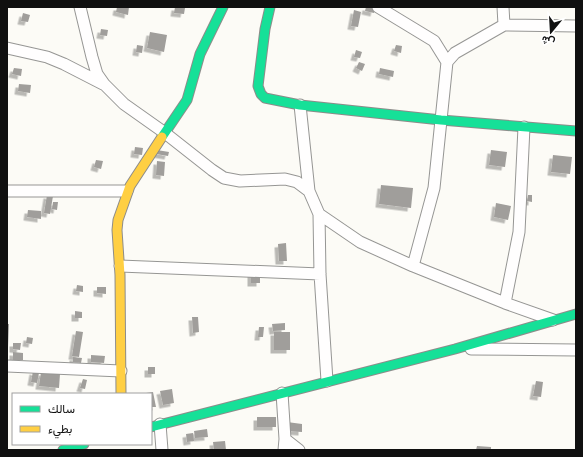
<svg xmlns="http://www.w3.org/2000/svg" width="583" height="457" font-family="'PT Serif',Vazirmatn,serif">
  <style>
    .building { fill: #a09e9b; filter: url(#shadow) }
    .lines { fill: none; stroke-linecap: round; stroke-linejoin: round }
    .street-casing { stroke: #969694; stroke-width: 13 }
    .fast-casing { stroke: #8d8c8a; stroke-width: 11 }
    .slow-casing { stroke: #8d8c8a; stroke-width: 11 }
    .street { stroke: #fffefe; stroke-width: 11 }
    .fast { stroke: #16e098; stroke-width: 9 }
    .slow { stroke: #ffcf43; stroke-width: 9 }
  </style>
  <defs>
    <filter id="shadow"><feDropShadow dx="-3.5" dy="3.5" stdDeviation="0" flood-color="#0004"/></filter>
  </defs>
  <rect width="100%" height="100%" fill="#fcfbf6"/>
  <path class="building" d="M117 7H129L128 15 116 12Z
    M175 7 185 8 184 14 174 13Z
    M366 7 375 8 374 13 365 11Z
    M354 10 361 12 358 27 351 26Z
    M23 13 30 15 28 22 21 21Z
    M101 29 108 30 107 36 100 35Z
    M150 32 167 35 164 52 147 48Z
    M137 45 143 46 142 53 136 52Z
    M396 45 402 46 401 53 394 51Z
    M356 50 362 52 360 58 354 57Z
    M359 62 365 64 362 71 356 68Z
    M14 68 22 69 21 76 12 74Z
    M380 68 394 71 393 77 379 74Z
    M19 84 31 85 30 93 18 91Z
    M135 147 143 148 142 155 134 154Z
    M157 150 169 152 168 156 156 154Z
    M491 150 507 152 505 167 489 165Z
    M553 155 572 157 570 174 551 172Z
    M96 160 103 161 101 169 94 167Z
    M157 161 165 162 164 176 156 175Z
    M381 185 413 188 411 208 379 204Z
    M47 195 53 196 50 214 44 213Z
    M528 195H532V202L527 201Z
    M53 202H58L57 210 52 209Z
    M496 203 511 206 508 220 494 217Z
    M28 210 41 211V219L27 217Z
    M286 243 287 261H279L278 244Z
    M251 271 260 272V283H251Z
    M77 285 83 286V292L76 291Z
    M97 287H106V294L97 293Z
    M75 311 82 312V318H75Z
    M192 317H198L199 332 193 333Z
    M285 323V330L273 331 272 324Z
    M7 324H9L8 348H7Z
    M259 327H264L263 337H258Z
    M76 331 83 332 79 357 72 356Z
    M274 332H290V350H274Z
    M27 337 33 338 32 344 26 343Z
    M13 343H21L20 350 13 349Z
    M13 352 23 353V360H13Z
    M91 355 105 356 104 363 91 362Z
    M73 357 82 358 81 363 73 362Z
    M148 367H155V374H148Z
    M33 371 39 373 37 383 31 382Z
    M41 372 60 374 59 388 39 386Z
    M83 379 87 380 85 389 80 388Z
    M536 381 543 382 541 397 533 396Z
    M172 389 174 403 163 405 160 391Z
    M153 392 156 407H151V394L146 393Z
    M257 417H276V427H257Z
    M287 422 302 424V432L287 431Z
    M207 429 208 437 195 438 194 431Z
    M193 433 194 441 187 442 186 434Z
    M225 441 226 450H214L213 442Z
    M477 446 491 447V450H476Z"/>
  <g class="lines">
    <g class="street-casing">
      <path id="street" d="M80 7 92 57 97 74 104 84 124 104 165 133 212 170 224 178 240 181 285 179 297 182 309 191
        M378 7 434 41 447 62
        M503 7 504 25
        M7 48 47 57 64 64 103 84
        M300 105 309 191 319 214 320 274 327 381
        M7 191H127
        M319 214 360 242 413 266 505 303 553 320
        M120 266 320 274
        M413 266 434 188 447 62 455 53 504 25 576 26
        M505 303 519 232 524 127
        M471 349 576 350
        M7 366 121 371
        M282 393 285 439 284 450
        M160 424 162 450
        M285 439 299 450"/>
    </g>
    <g class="fast-casing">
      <path id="fast" d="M270 7 265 29 258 86 261 94 265 98 300 105 441 120 576 131
        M162 137 187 100 200 54 223 7
        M151 427 455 349 576 314
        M63 450 84 444"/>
    </g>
    <g class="slow-casing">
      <path id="slow" d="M121 394 120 275 117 230 118 220 130 186 162 137"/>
    </g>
    <use href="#street" class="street"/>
    <use href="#fast" class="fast"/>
    <use href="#slow" class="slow"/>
  </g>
  <rect width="583" height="457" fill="none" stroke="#101010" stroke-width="16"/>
  <rect x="12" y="393" width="140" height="52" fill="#ffffff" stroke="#9f9f9f"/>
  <rect x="20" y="406" width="20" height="6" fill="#16e098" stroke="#9f9f9f"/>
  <text x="48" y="413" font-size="12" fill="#101010">سالك</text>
  <rect x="20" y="426" width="20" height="6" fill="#ffcf43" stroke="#9f9f9f"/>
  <text x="48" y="433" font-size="12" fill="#101010">بطيء</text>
  <g transform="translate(551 32) rotate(198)" stroke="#ffffff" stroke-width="3" paint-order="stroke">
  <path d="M0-3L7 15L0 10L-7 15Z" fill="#101010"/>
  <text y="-6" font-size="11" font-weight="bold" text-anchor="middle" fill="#101010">ش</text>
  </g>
</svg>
